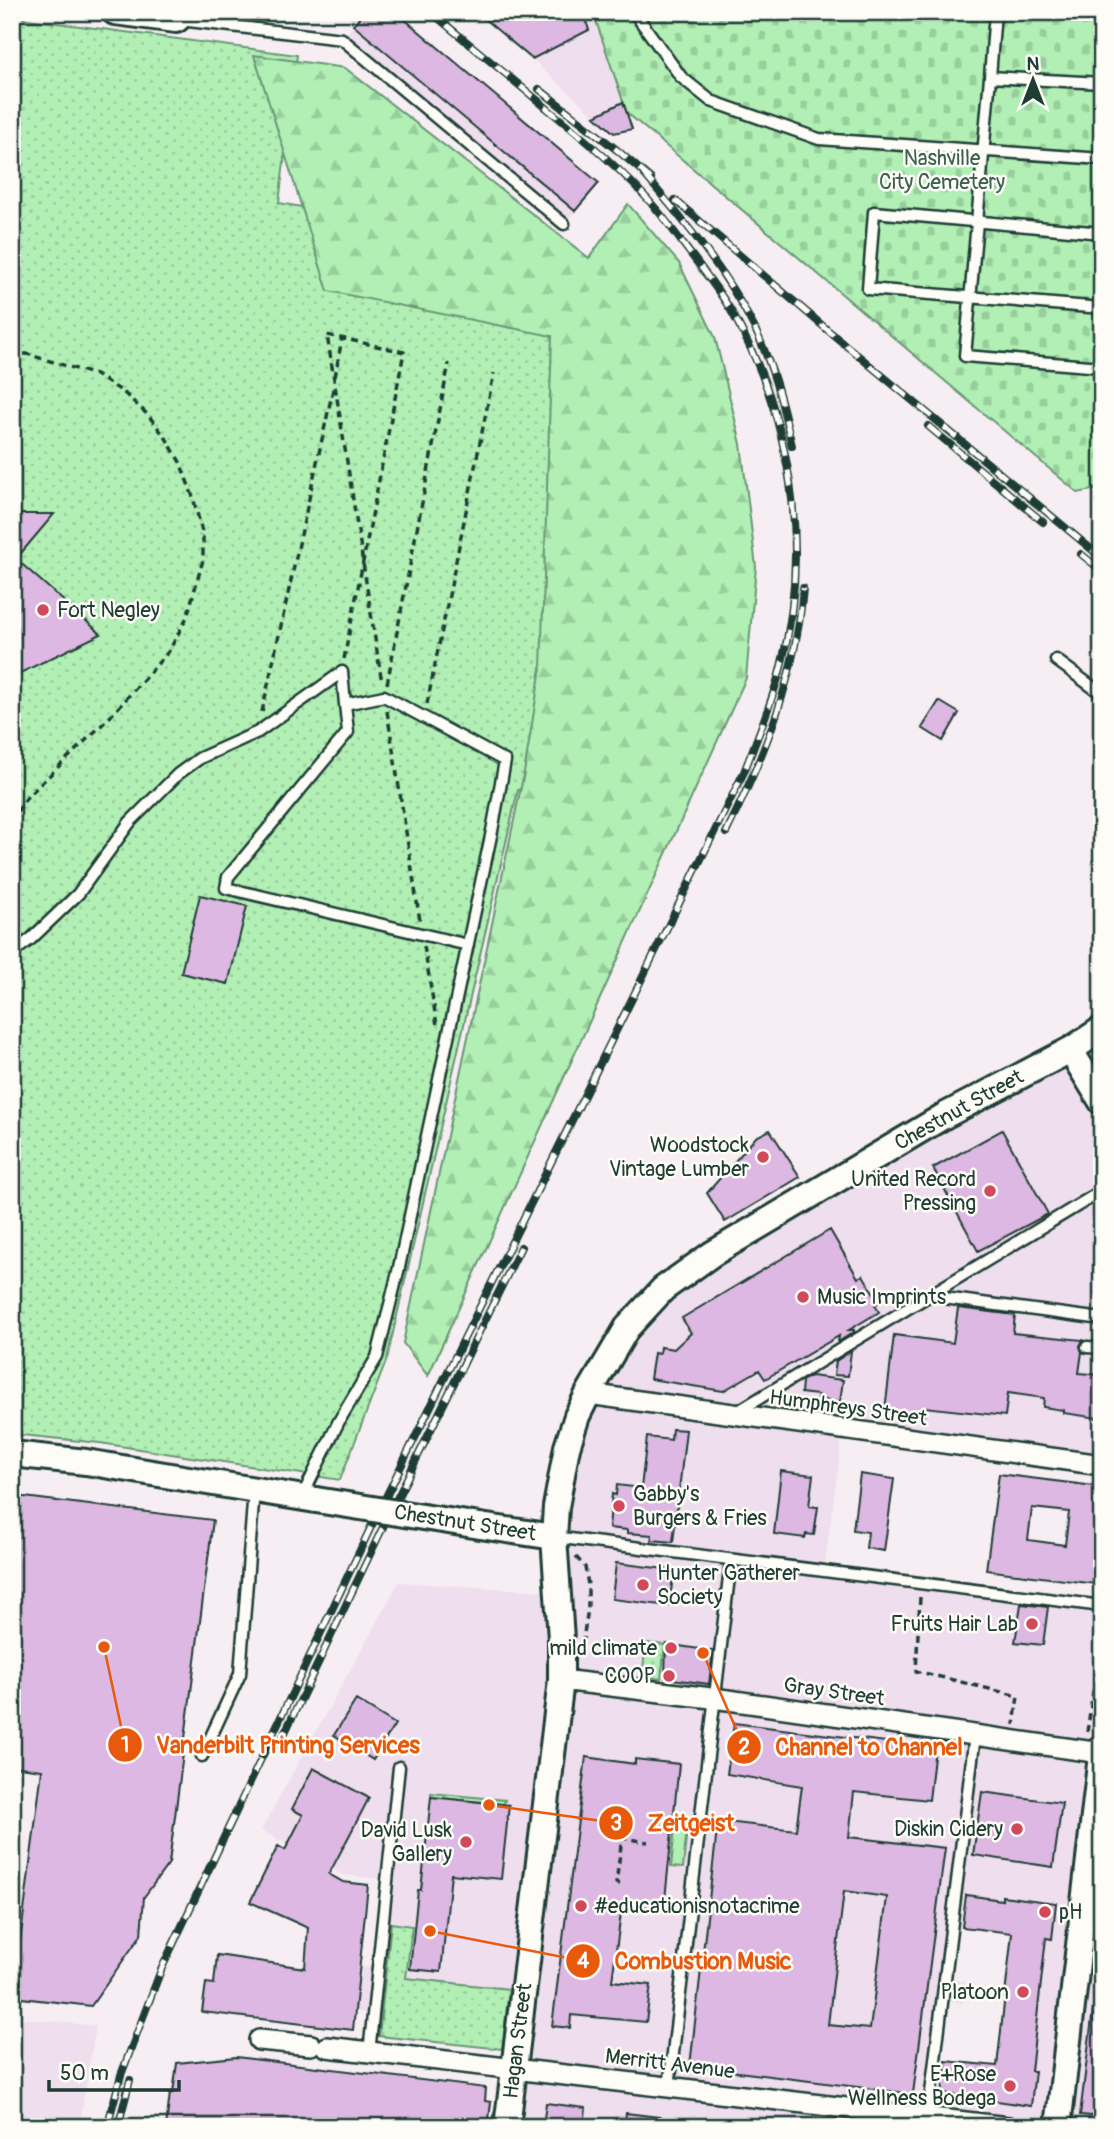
<svg xmlns="http://www.w3.org/2000/svg" width="1114" height="2139" font-family="Pangolin,sans-serif">
  <style>
    .built { fill: #efdeee; fill-rule: evenodd }
    .grass { fill: url(#grass-dots); stroke: #689674; stroke-width: 2 }
    .forest { fill: url(#forest-firs); stroke: #689674; stroke-width: 2 }
    .cemetery { fill: url(#cemetery-stones); stroke: #689674; stroke-width: 2 }
    .garden { fill: #b1efb5; stroke: #689674; stroke-width: 2 }
    .building { fill: #ddb8e2; stroke: #1f3d34; stroke-width: 2; fill-rule: evenodd }
    .lines { fill: none; stroke-linecap: round; stroke-linejoin: round }
    .service-casing { stroke: #1f3d34; stroke-width: 15 }
    .minor-casing { stroke: #1f3d34; stroke-width: 24 }
    .tertiary-casing { stroke: #1f3d34; stroke-width: 30 }
    .path { stroke: #1f3d34; stroke-width: 3.5; stroke-dasharray: 7 5; stroke-linecap: butt }
    .service { stroke: #fdfcf7; stroke-width: 10 }
    .minor { stroke: #fdfcf7; stroke-width: 19 }
    .tertiary { stroke: #fdfcf7; stroke-width: 24 }
    .rail-casing { stroke: #1f3d34; stroke-width: 8 }
    .rail { stroke: #fdfcf7; stroke-width: 5; stroke-dasharray: 16; stroke-linecap: butt }
    .tertiary-bridge-casing { stroke: #1f3d34; stroke-width: 30; stroke-linecap: butt }
    .tertiary-bridge { stroke: #fdfcf7; stroke-width: 24 }
    .poi-dot { fill: #d1495b; stroke: #fdfcf7; stroke-width: 2.5 }
    .labels { text-anchor: middle; dominant-baseline: central; stroke-width: 5; stroke-linejoin: round; paint-order: stroke }
    .park-label { font-size: 21px; fill: #3c614e; stroke: #fdfcf7 }
    .poi-label { font-size: 21px; fill: #1f3d34; stroke: #fdfcf7; text-anchor: end }
    .street-label { font-size: 21px; fill: #1f3d34; stroke: #fdfcf7 }
    .leader { fill: none; stroke: #e8590c; stroke-width: 2.5 }
    .callout-dot { fill: #e8590c; stroke: #fdfcf7; stroke-width: 2.5 }
    .mark-label { font-size: 21px; text-anchor: middle; font-weight: bold; fill: #fff }
    .callout-label { font-size: 23px; text-anchor: middle; font-weight: bold; fill: #e8590c; stroke: #fdfcf7; stroke-width: 5; stroke-linejoin: round; paint-order: stroke }
  </style>
  <defs>
    <pattern id="grass-dots" width="8" height="8" patternUnits="userSpaceOnUse" patternTransform="scale(1.75)"><rect width="8" height="8" fill="#b1efb5"/><path d="M2 2h.1M6 6h.1" fill="none" stroke="#98ce9c" stroke-width="1.8" stroke-linecap="round"/></pattern>
    <pattern id="forest-firs" width="22" height="20" patternUnits="userSpaceOnUse" patternTransform="scale(1.75)"><rect width="22" height="20" fill="#b1efb5"/><path d="M5 1l3.5 6h-7zM16 11l3.5 6h-7z" fill="#98ce9c"/></pattern>
    <pattern id="cemetery-stones" width="16" height="16" patternUnits="userSpaceOnUse" patternTransform="scale(1.75)"><rect width="16" height="16" fill="#b1efb5"/><path d="M2 7V4a2 2 0 0 1 4 0v3zM10 15v-3a2 2 0 0 1 4 0v3z" fill="#98ce9c"/></pattern>
  </defs>
  <rect width="100%" height="100%" fill="#f7eef3"/>
  <filter id="ink" filterUnits="userSpaceOnUse"><feTurbulence type="fractalNoise" baseFrequency=".0143" numOctaves="2"/><feDisplacementMap in="SourceGraphic" scale="14" xChannelSelector="R" yChannelSelector="G"/><feConvolveMatrix kernelMatrix="1 2 1 2 8 2 1 2 1" color-interpolation-filters="sRGB"/></filter>
  <g filter="url(#ink)">
    <path class="built" d="M364 12H396L599 183 564 224 342 39Z
      M476 12H593L632 129 614 133 532 59Z
      M1102 1029V1465L843 1430 824 1572 1102 1606V1952L1079 1950 1077 1963 1098 1966 1078 2127H507L519 2032 355 2012 360 1967 378 1968 388 1880 343 1875 261 1830 399 1582 559 1592 567 1447 663 1289ZM956 1894 1002 1900 1003 1894 1016 1896 1017 1898 1056 1903 1052 1938H1046L1031 2064 1026 2070 1035 2071 1030 2106 987 2101V2096L973 2097 931 2092 943 2000 963 2003 966 1982 946 1979Z
      M12 2017 96 2026 79 2127H12Z"/>
    <path class="grass" d="M12 17 297 55 279 203 589 258 634 744 518 790 387 1359 340 1480 100 1443 12 1434Z
      M646 1643 665 1645 661 1679 642 1677Z
      M391 1923 412 1926 406 1978 509 1989 502 2049 379 2036Z"/>
    <path class="forest" d="M254 55 345 68 589 258 628 204 679 263 715 337 741 444 756 567 746 678 428 1376 403 1343 524 773 541 668 552 336 328 291Z"/>
    <path class="cemetery" d="M593 12H1102V488L1078 493 627 113Z"/>
    <path class="garden" d="M431 1793 505 1800 504 1804 431 1797Z
      M675 1827 687 1828 683 1868 671 1867Z"/>
    <path class="building" d="M364 12H396L599 183 575 211 353 25Z
      M476 12H583L589 30 532 59Z
      M623 102 632 129 614 133 595 116Z
      M12 514H54L16 559 101 634 12 677Z
      M939 701 959 713 943 741 922 728Z
      M200 895 247 906 228 984 181 973Z
      M770 1130 800 1177 725 1222 707 1193 756 1137Z
      M1002 1130 1048 1214 978 1251 933 1168Z
      M830 1230 858 1278 863 1275 879 1302 875 1305 879 1312 849 1330H854V1332L838 1342 839 1336 765 1379 759 1370 723 1391 650 1379 654 1353 659 1354 660 1347 674 1349 691 1333 682 1318Z
      M958 1308 1015 1315 1013 1333 1083 1340 1080 1346 1082 1352 1079 1373 1102 1375V1414H1099L1098 1418 1063 1413V1410L1043 1407 1044 1398 1008 1393 1005 1416 925 1407 924 1416 885 1411 894 1335 953 1343Z
      M851 1351 848 1376 834 1375 836 1361Z
      M811 1376 843 1380 840 1402 817 1399 818 1395 801 1393 802 1381Z
      M672 1429 686 1430 673 1542 652 1540V1535L627 1533V1530L609 1528 612 1494 616 1495 617 1485 641 1488 647 1437 671 1440Z
      M781 1471 813 1475 809 1506 818 1507 814 1535 806 1534 805 1538 774 1534Z
      M860 1474 894 1479 884 1551 866 1548 868 1532 853 1530Z
      M999 1474 1102 1487V1527L1095 1584 986 1570ZM1032 1508 1069 1512 1065 1545 1028 1540Z
      M16 1496 213 1520 169 1863 144 1897 141 1935 91 2006 13 1997 42 1770 12 1766V1529Z
      M616 1563 674 1570 669 1606 612 1599Z
      M1021 1604 1048 1607 1043 1645 1015 1642Z
      M666 1644 713 1651 709 1684 665 1678Z
      M356 1700 395 1724 373 1760 334 1735Z
      M734 1723 935 1748 929 1800 854 1792 849 1837 945 1848 913 2094 690 2066 718 1821 796 1830 802 1786 727 1774ZM844 1891 887 1897 870 2029 828 2025Z
      M586 1757 635 1764V1759L679 1764 664 1909 622 1905 612 1981 651 1985 646 2022 571 2015 570 2028 552 2026Z
      M313 1768 369 1798 329 1874 343 1882 368 1885 353 2030 202 2012 206 1983 214 1984 217 1955 305 1968 308 1928 250 1902 278 1846 285 1850 303 1815 292 1809Z
      M982 1792 1062 1803 1053 1867 973 1855Z
      M431 1797 509 1805 501 1879 451 1874 441 1972 410 1969 418 1890H421Z
      M966 1895 1002 1900V1896L1056 1903 1052 1939 1046 1938 1031 2071H1035L1031 2106 942 2093 946 2061 997 2066 1012 1933 962 1927Z
      M1093 2010 1102 2011V2117L1080 2115Z
      M236 2057 486 2088 485 2101 491 2102 488 2127H166L170 2093H173L177 2063Z
      M546 2103 586 2108 584 2127H543Z
      M626 2113 666 2118V2127H624Z"/>
    <g class="lines">
      <g class="service-casing">
        <path id="service" d="M634 12 681 77 711 101 819 139 1102 159
          M180 20 342 39 564 224
          M990 77 995 12
          M1102 83 990 77 965 356 1102 367
          M1102 233 874 212 868 289 1102 308
          M1056 660 1102 694
          M345 704 348 732 228 877 226 888 468 945
          M12 953 31 939 78 894 130 822 178 774 200 758 258 732 342 672 345 704 384 696 505 761 492 831 398 1272 377 1357 339 1421 302 1497
          M933 1294 944 1298 1102 1319
          M1087 1347 1102 1348
          M735 1413 1095 1195 1102 1193
          M554 1537 1102 1606
          M202 1756 240 1674 254 1490
          M369 2053 399 1767
          M669 2087 731 1560
          M928 2117 975 1735"/>
      </g>
      <g class="minor-casing">
        <path id="minor" d="M588 1394 1102 1465
          M561 1680 728 1700 1101 1753
          M259 2040 311 2045
          M327 2047 1008 2127"/>
      </g>
      <g class="tertiary-casing">
        <path id="tertiary" d="M115 12 176 20 185 12
          M1072 1049 1077 1061 1102 1102
          M12 1454 86 1462 316 1500
          M480 1526 554 1537
          M507 2127 561 1680V1639L554 1537 556 1507 567 1447 577 1416 588 1394 627 1328 663 1289 712 1254 944 1116 1072 1049 1102 1029
          M1058 2127 1102 1747"/>
      </g>
      <path class="path" d="M12 354H27L96 375 123 392 148 415 166 438 180 462 193 497 203 536V560L187 617 169 651 109 718 27 797 12 819
        M335 377 342 338
        M12 531H15L17 536 12 546
        M344 659 404 352 327 335 382 683
        M387 684 449 363
        M427 704 494 373
        M387 711 420 921
        M262 712 334 385
        M424 946 437 1025
        M576 1557 585 1567 588 1585V1609L583 1639
        M920 1597 916 1671 1018 1696 1014 1725
        M1087 1732 1099 1653
        M620 1884 616 1883 622 1838 648 1842"/>
      <use href="#service" class="service"/>
      <use href="#minor" class="minor"/>
      <use href="#tertiary" class="tertiary"/>
      <g class="rail-casing">
        <path id="rail" d="M539 89 617 150 651 179
          M643 173C685 222 726 271 755 329 773 366 783 406 792 446
          M675 200 837 338 1102 558
          M928 426 1043 522
          M1081 554 1102 571
          M726 833C765 754 796 677 803 588
          M279 1745 383 1527 521 1247
          M107 2127 121 2075 161 1970 370 1529 744 772C757 738 772 703 781 667 811 548 792 415 730 309 719 291 706 274 693 257 681 242 670 225 658 211 626 173 587 141 549 110 510 77 470 45 431 12
          M118 2127 130 2080"/>
      </g>
      <use href="#rail" class="rail"/>
      <g class="tertiary-bridge-casing">
        <path id="tertiary-bridge" d="M316 1500 480 1526"/>
      </g>
      <use href="#tertiary-bridge" class="tertiary-bridge"/>
    </g>
  </g>
  <g class="poi-dot">
    <circle cx="43" cy="610" r="7"/>
    <circle cx="763" cy="1157" r="7"/>
    <circle cx="990" cy="1191" r="7"/>
    <circle cx="803" cy="1297" r="7"/>
    <circle cx="619" cy="1506" r="7"/>
    <circle cx="643" cy="1585" r="7"/>
    <circle cx="1032" cy="1624" r="7"/>
    <circle cx="671" cy="1648" r="7"/>
    <circle cx="669" cy="1676" r="7"/>
    <circle cx="1017" cy="1829" r="7"/>
    <circle cx="466" cy="1842" r="7"/>
    <circle cx="581" cy="1906" r="7"/>
    <circle cx="1045" cy="1912" r="7"/>
    <circle cx="1023" cy="1992" r="7"/>
    <circle cx="1010" cy="2086" r="7"/>
  </g>
  <g class="labels">
    <g class="park-label">
      <text x="942" y="158">Nashville<tspan x="942" dy="24">City Cemetery</tspan></text>
    </g>
    <g class="poi-label">
      <text x="57" y="610" text-anchor="start">Fort Negley</text>
      <text x="749" y="1145">Woodstock<tspan x="749" dy="24">Vintage Lumber</tspan></text>
      <text x="976" y="1179">United Record<tspan x="976" dy="24">Pressing</tspan></text>
      <text x="817" y="1297" text-anchor="start">Music Imprints</text>
      <text x="633" y="1494" text-anchor="start">Gabby's<tspan x="633" dy="24">Burgers &amp; Fries</tspan></text>
      <text x="657" y="1573" text-anchor="start">Hunter Gatherer<tspan x="657" dy="24">Society</tspan></text>
      <text x="1018" y="1624">Fruits Hair Lab</text>
      <text x="657" y="1648">mild climate</text>
      <text x="655" y="1676">COOP</text>
      <text x="1003" y="1829">Diskin Cidery</text>
      <text x="452" y="1830">David Lusk<tspan x="452" dy="24">Gallery</tspan></text>
      <text x="595" y="1906" text-anchor="start">#educationisnotacrime</text>
      <text x="1059" y="1912" text-anchor="start">pH</text>
      <text x="1009" y="1992">Platoon</text>
      <text x="996" y="2074">E+Rose<tspan x="996" dy="24">Wellness Bodega</tspan></text>
    </g>
    <g class="street-label">
      <text transform="translate(959 1110) rotate(-29)">Chestnut Street</text>
      <text transform="translate(848 1408) rotate(8)">Humphreys Street</text>
      <text transform="translate(465 1523) rotate(9)">Chestnut Street</text>
      <text transform="translate(834 1692) rotate(8)">Gray Street</text>
      <text transform="translate(518 2041) rotate(-83)">Hagan Street</text>
      <text transform="translate(670 2064) rotate(7)">Merritt Avenue</text>
    </g>
  </g>
  <path class="leader" d="M104 1647L125 1745M703 1653L744 1747M489 1805L616 1823M430 1931L583 1961"/>
  <g class="callout-dot">
    <circle cx="104" cy="1647" r="7"/>
    <circle cx="703" cy="1653" r="7"/>
    <circle cx="489" cy="1805" r="7"/>
    <circle cx="430" cy="1931" r="7"/>
    <circle cx="125" cy="1745" r="18"/>
    <circle cx="744" cy="1747" r="18"/>
    <circle cx="616" cy="1823" r="18"/>
    <circle cx="583" cy="1961" r="18"/>
  </g>
  <g class="mark-label">
    <text x="125" y="1752">1</text>
    <text x="744" y="1754">2</text>
    <text x="616" y="1830">3</text>
    <text x="583" y="1968">4</text>
  </g>
  <g class="callout-label">
    <text x="288" y="1753">Vanderbilt Printing Services</text>
    <text x="869" y="1755">Channel to Channel</text>
    <text x="691" y="1831">Zeitgeist</text>
    <text x="703" y="1969">Combustion Music</text>
  </g>
  <rect width="1114" height="2139" fill="none" stroke="#fdfcf7" stroke-width="42"/>
  <rect x="21" y="21" width="1072" height="2097" fill="none" stroke="#1f3d34" stroke-width="2.5" filter="url(#ink)"/>
  <g transform="translate(1033 80)" stroke="#fdfcf7" stroke-width="5" paint-order="stroke">
  <path d="M0-5L12 26L0 18L-12 26Z" fill="#1f3d34"/>
  <text y="-10" font-size="19" font-weight="bold" text-anchor="middle" fill="#1f3d34">N</text>
  </g>
  <path d="M49 2080v10h130v-10" fill="none" stroke="#1f3d34" stroke-width="3.5"/>
  <text x="60" y="2080" font-size="21" fill="#1f3d34" stroke="#fdfcf7" stroke-width="5" paint-order="stroke">50 m</text>
</svg>
